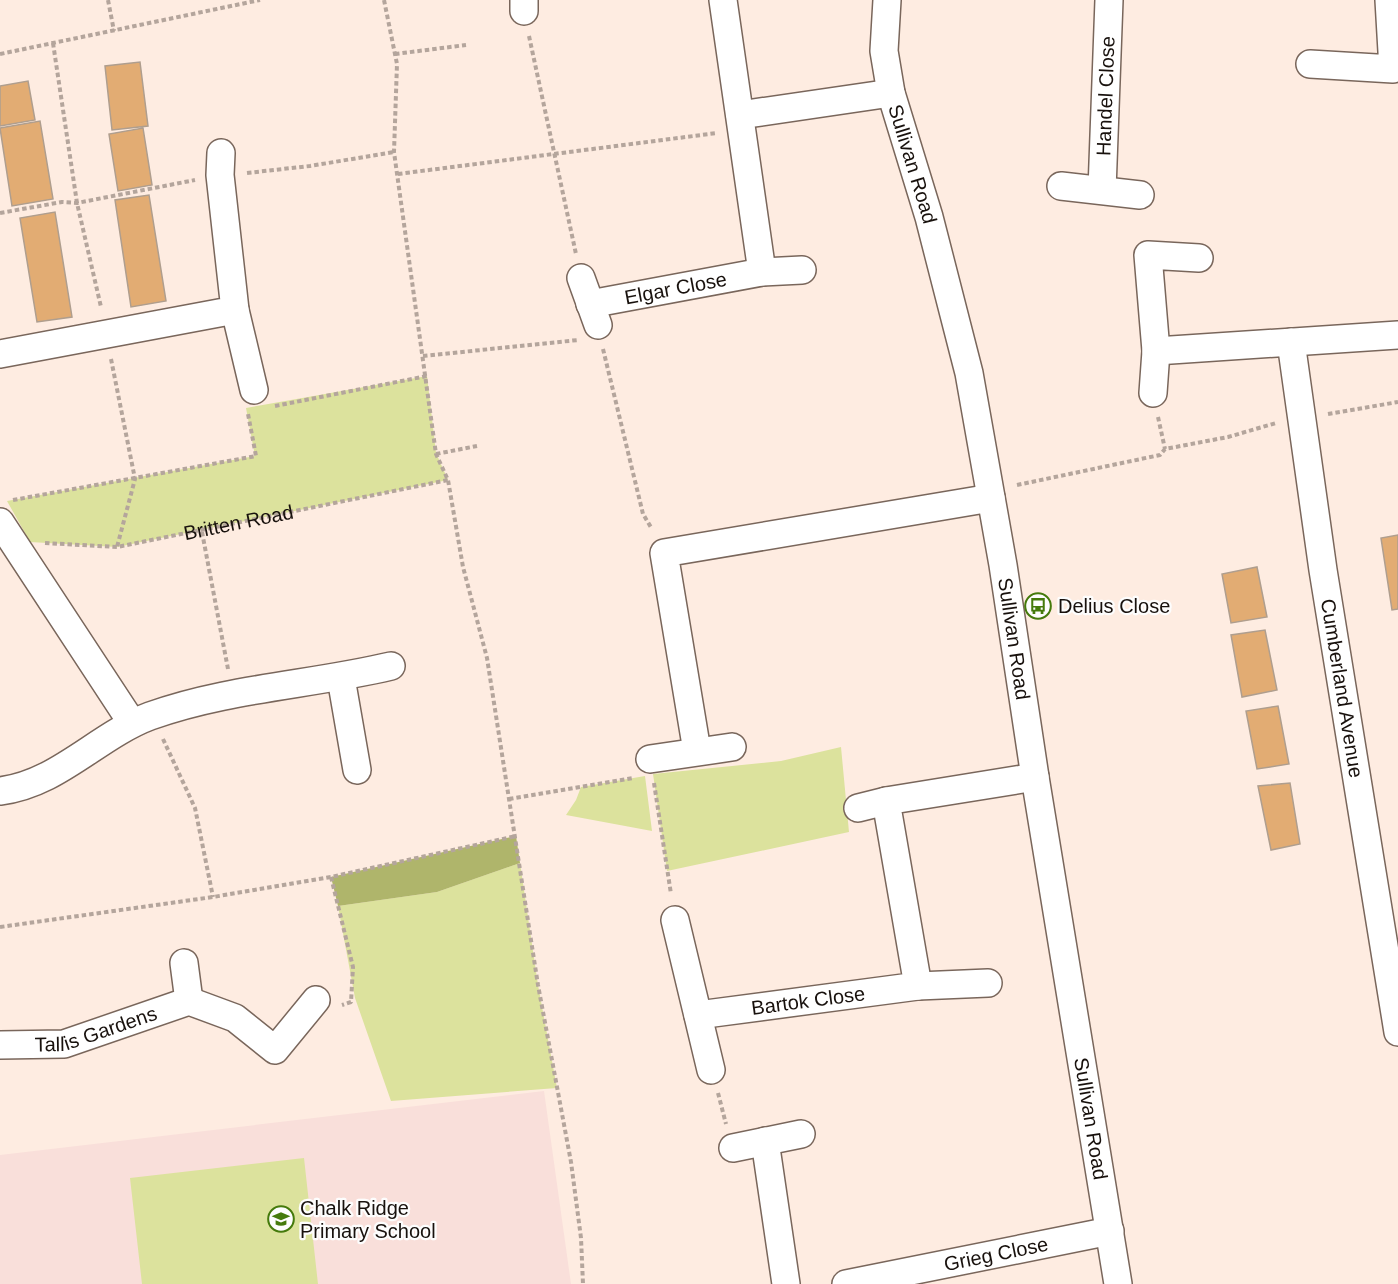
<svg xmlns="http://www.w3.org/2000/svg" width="1398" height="1284" font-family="Arial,sans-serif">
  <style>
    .education { fill: #f9dfda }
    .green { fill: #dce29d }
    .forest { fill: #afb56b }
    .building { fill: #e2ac73; stroke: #af9e8e; stroke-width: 1.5 }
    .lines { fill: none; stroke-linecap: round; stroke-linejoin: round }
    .minor-casing { stroke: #79665b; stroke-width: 30 }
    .path { stroke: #b4a59c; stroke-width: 4; stroke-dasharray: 4.5 3; stroke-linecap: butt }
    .minor { stroke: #fff; stroke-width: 27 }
    .labels { text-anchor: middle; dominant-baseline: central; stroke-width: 4.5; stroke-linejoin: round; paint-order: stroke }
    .street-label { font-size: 20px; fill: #18110d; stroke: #fdfdfd }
    .poi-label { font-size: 20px; fill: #18110d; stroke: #fdfdfd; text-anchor: start }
  </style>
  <rect width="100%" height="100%" fill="#feece1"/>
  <path class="education" d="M544 1091 571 1284H0V1155Z"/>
  <path class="green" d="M427 376 436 453 448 480 117 547 30 542 7 501 255 456 246 408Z
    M841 747 849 832 667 871 653 774 781 761Z
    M645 776 652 831 566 815 576 800 581 787Z
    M520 863 538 985 557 1088 391 1101 355 998 338 906 437 892Z
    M304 1158 318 1284H142L130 1178Z"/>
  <path class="forest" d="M516 836 520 863 437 892 338 906 331 877Z"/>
  <path class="building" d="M140 62 148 126 112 130 105 66Z
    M28 81 35 120 0 126V86Z
    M40 121 53 199 12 206 0 128Z
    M143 128 152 185 118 191 109 134Z
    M149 195 166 301 131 307 115 200Z
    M55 212 72 317 37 322 20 218Z
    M1398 535V609L1392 610 1381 538Z
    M1257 567 1267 617 1231 623 1222 574Z
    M1265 630 1277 690 1242 697 1231 635Z
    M1278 706 1289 764 1257 769 1246 711Z
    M1290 783 1300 844 1271 850 1258 786Z"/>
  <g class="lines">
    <g class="minor-casing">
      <g id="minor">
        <path d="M723 0 762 272"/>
        <path id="s2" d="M887 0 884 51 891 93 929 217 969 373 1003 565 1035 777 1118 1284"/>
        <path d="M524 11V0"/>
        <path d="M1310 64 1393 69 1389 0"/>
        <path d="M740 115 891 93"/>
        <path d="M1061 186 1140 195"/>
        <path id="s3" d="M1102 190 1109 0"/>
        <path d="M581 278 598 325"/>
        <path id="s4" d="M590 304 762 272 802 270"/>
        <path d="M235 310 254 390"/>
        <path id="s5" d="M1291 342 1323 570 1398 1032"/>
        <path d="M1156 351 1398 335"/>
        <path d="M0 354 235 310 220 175 221 153"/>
        <path d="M1153 393 1156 351 1148 255 1199 258"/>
        <path d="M0 522 132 723"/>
        <path d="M341 678 357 770"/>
        <path d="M697 751 664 553 991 498"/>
        <path d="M650 759 732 747"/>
        <path d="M0 791C58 784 97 736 150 716 228 688 311 685 391 666"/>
        <path d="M858 808 886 801"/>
        <path d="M675 920 711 1070"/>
        <path d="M184 963 189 1001"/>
        <path d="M918 986 988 983"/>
        <path id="s6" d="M698 1015 918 986 886 801 1035 777"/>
        <path id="s7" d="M0 1045 64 1044 189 1001 235 1018 275 1050 316 1000"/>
        <path d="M765 1141 786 1284"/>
        <path d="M733 1148 801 1134"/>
        <path id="s8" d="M846 1284 1110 1231"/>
      </g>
    </g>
    <g class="path">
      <path d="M108 0 114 31"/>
      <path d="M384 0 397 64 394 152 436 454 448 480 463 567 487 658 538 985 571 1162 581 1238 583 1284"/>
      <path d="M529 36 576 254"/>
      <path d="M53 43 77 203 101 307"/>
      <path d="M0 54 260 0"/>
      <path d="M395 54 466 45"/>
      <path d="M247 173 310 166 394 152"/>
      <path d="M398 174 717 133"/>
      <path d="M0 213 62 202 77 203 195 180"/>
      <path d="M603 349 643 514 652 529"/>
      <path d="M423 356 578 340"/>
      <path d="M111 359 135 479 117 547"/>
      <path d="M275 406 427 376"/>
      <path d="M1328 414 1398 402"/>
      <path d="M1158 417 1165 449"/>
      <path d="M436 454 477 446"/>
      <path d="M1017 485 1160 455 1165 449 1228 437 1276 423"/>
      <path d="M13 500 256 456 248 414"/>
      <path d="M202 532 228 669"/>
      <path id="s1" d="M45 543 117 547 448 480"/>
      <path d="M163 739 195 808 213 897"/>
      <path d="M654 783 671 894"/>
      <path d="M509 799 633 778"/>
      <path d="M331 877 353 967 351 1002 342 1005"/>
      <path d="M0 927 213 897 331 877 516 836"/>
      <path d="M718 1093 726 1124"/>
    </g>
    <use href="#minor" class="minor"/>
  </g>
  <defs>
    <g id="bus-ring" transform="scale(1.35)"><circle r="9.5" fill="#fdfdfd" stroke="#457a0c" stroke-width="1.5"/><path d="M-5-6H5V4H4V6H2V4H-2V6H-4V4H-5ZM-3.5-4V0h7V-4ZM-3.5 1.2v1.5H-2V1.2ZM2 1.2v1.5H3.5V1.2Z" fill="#457a0c"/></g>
    <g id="school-ring" transform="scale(1.35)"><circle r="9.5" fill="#fdfdfd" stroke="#457a0c" stroke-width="1.5"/><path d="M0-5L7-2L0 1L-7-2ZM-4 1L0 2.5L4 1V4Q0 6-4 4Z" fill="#457a0c"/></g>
  </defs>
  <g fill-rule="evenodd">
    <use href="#bus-ring" x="1038" y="606"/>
    <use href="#school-ring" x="281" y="1219"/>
  </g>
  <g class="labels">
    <g class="street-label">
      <text stroke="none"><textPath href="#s3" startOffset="94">Handel Close</textPath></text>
      <text stroke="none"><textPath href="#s2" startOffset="168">Sullivan Road</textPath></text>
      <text stroke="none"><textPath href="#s4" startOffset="87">Elgar Close</textPath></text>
      <text stroke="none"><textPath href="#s1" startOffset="196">Britten Road</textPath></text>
      <text stroke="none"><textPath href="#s2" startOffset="654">Sullivan Road</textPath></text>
      <text stroke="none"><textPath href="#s5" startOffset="350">Cumberland Avenue</textPath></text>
      <text stroke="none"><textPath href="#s6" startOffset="111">Bartok Close</textPath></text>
      <text stroke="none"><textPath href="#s7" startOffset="98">Tallis Gardens</textPath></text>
      <text stroke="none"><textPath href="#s2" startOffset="1140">Sullivan Road</textPath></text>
      <text stroke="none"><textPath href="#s8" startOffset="153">Grieg Close</textPath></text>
    </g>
    <g class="poi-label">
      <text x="1058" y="606">Delius Close</text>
      <text x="300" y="1208">Chalk Ridge<tspan x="300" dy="23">Primary School</tspan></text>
    </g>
  </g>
</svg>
